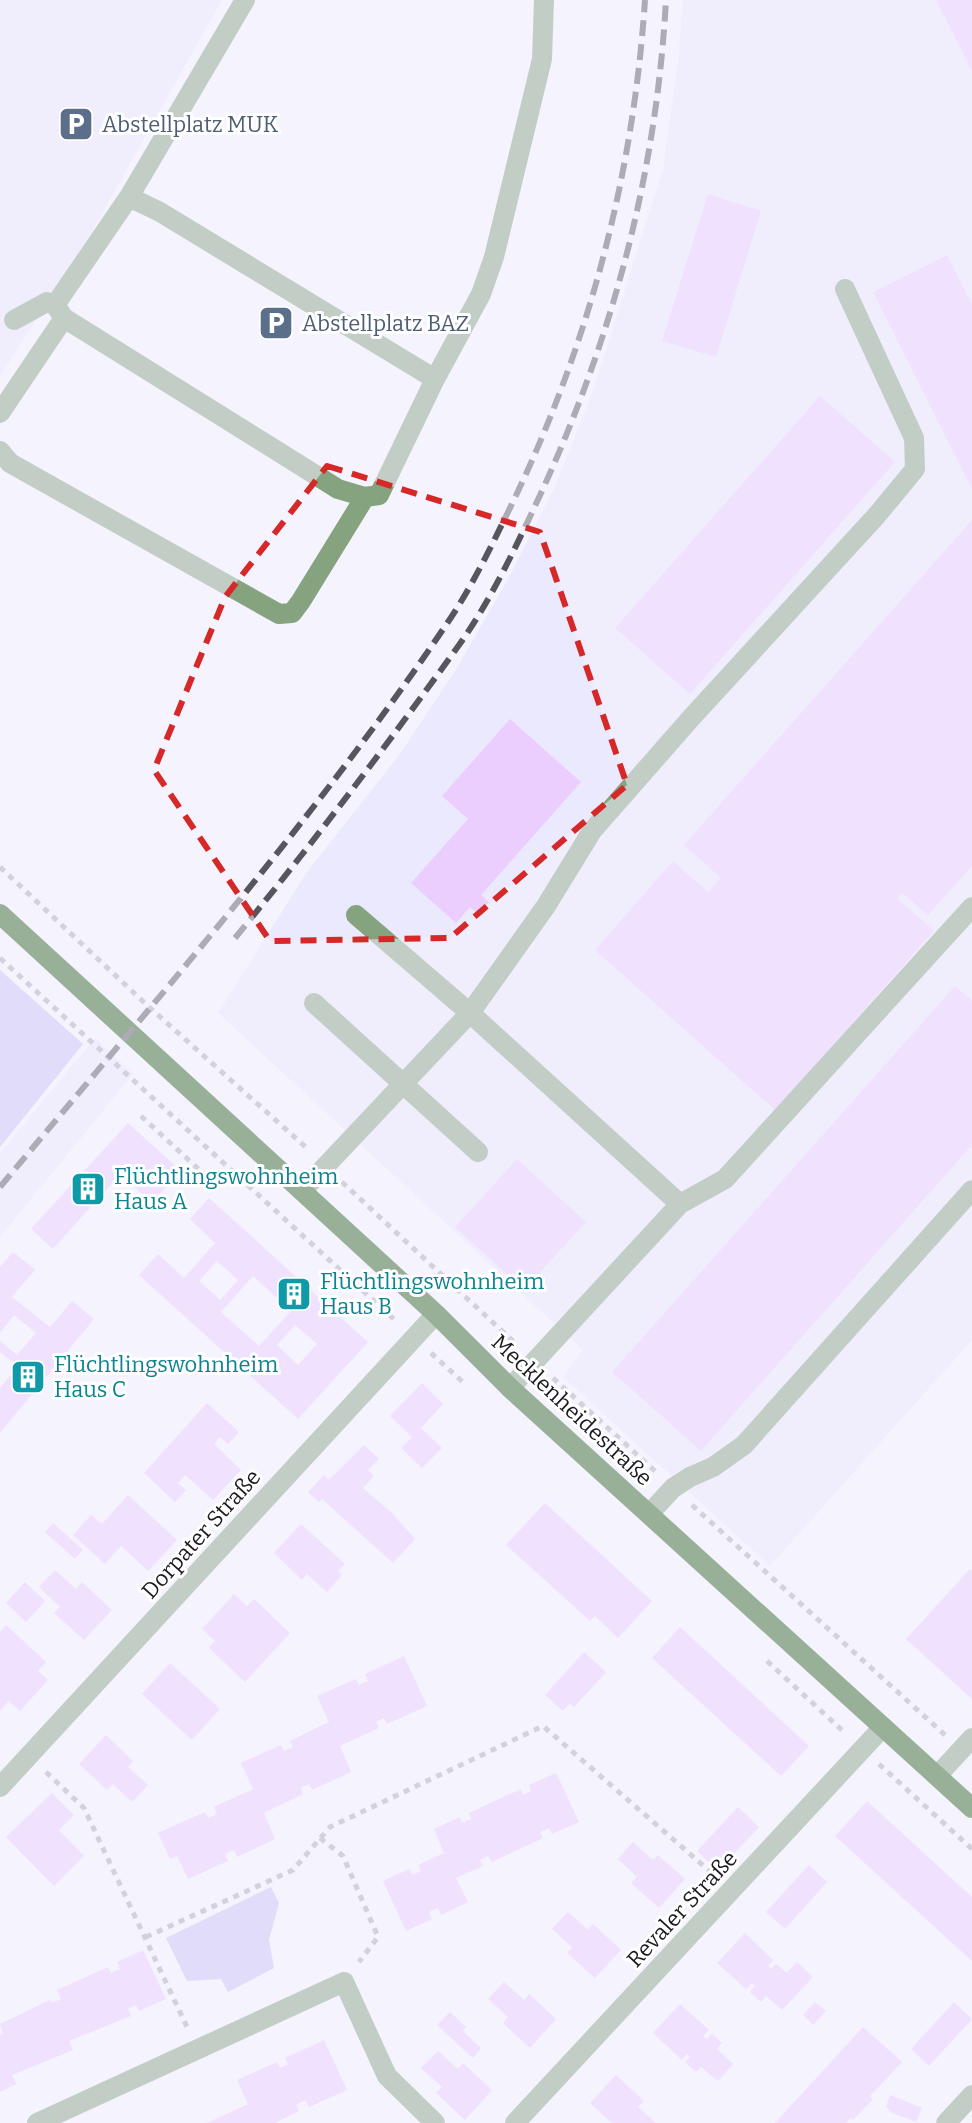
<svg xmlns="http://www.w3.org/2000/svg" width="972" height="2123" font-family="Bitter,serif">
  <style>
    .built { fill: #ebe9fd }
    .green { fill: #c9c2f4 }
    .building { fill: #eccefe; fill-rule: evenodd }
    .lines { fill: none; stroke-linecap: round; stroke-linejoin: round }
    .path { stroke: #acabb4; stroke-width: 5; stroke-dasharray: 6 6; stroke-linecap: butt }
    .minor { stroke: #86a380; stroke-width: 20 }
    .major { stroke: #295f1d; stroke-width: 20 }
    .rail { stroke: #57565d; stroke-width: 6; stroke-dasharray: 16 8; stroke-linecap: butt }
    .marked { fill: none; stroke: #d62828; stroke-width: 6; stroke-dasharray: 16 10; stroke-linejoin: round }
    .labels { text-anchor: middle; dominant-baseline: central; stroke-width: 6; stroke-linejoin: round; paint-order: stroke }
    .service-label { font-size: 22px; fill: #4e5e75; stroke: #fff; text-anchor: start }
    .culture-label { font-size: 22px; fill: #0d838f; stroke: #fff; text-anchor: start }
    .street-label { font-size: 22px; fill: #1b1a20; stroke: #fff }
  </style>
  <rect width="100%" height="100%" fill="#f4f3fe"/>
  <path class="built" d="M0 0H222L83 247 0 376Z
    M683 0H972V1340L770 1566 563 1377 583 1350 218 1013 307 872 400 754 457 668 507 581 554 489 593 391 663 169 678 61Z
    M95 1038 133 1074 0 1237V1153Z"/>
  <path class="green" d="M0 970 83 1044 0 1147Z
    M271 1887 279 1903 269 1940 274 1968 228 1992 221 1979 187 1981 166 1938Z"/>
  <path class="building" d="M936 0H972V71Z
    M708 194 761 211 716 357 662 341Z
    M947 255 972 304V489L873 292Z
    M820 396 895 462 690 694 615 628Z
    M972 520V866L928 915 902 893 897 898 934 931 775 1110 595 950 673 861 708 892 721 878 684 845Z
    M510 719 581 782 481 895 489 902 478 914 470 907 456 923 411 883 468 819 442 796Z
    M955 986 972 1001V1145L701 1451 612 1372Z
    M128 1123 181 1171 152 1203 120 1174 53 1249 31 1229Z
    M517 1159 586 1222 524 1290 455 1227Z
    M209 1198 368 1342 298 1419 139 1275 158 1254 184 1278 215 1243 190 1219ZM217 1261 238 1280 220 1300 199 1281ZM253 1276 291 1311 259 1346 221 1312ZM295 1325 317 1344 298 1365 277 1345Z
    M13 1252 35 1270 12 1297 50 1327 72 1301 94 1319 0 1433V1388L18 1366 0 1352V1341L17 1355 36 1333 14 1315 0 1333V1267Z
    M422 1383 443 1404 421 1428 442 1448 422 1468 401 1448 412 1437 390 1416Z
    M207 1403 239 1432 228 1444 220 1437 214 1444 241 1470 213 1500 185 1475 178 1483 186 1490 175 1502 144 1473Z
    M364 1445 379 1459 368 1470 374 1476 363 1488 392 1513 415 1539 393 1563 322 1499 319 1502 308 1492 324 1475 329 1480Z
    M128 1495 177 1540 148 1571 121 1546 105 1564 73 1535 91 1515 102 1524Z
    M545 1503 652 1601 618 1638 595 1616 590 1621 506 1545Z
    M53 1523 83 1550 75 1559 45 1532Z
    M301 1524 345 1564 338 1571 342 1575 327 1592 307 1574 302 1580 274 1553Z
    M970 1569 972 1571V1699L906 1639Z
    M55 1570 76 1589 82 1582 112 1610 84 1640 54 1613 60 1607 39 1587Z
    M25 1582 45 1601 26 1622 6 1603Z
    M234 1594 247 1606 254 1599 290 1633 245 1682 209 1648 215 1641 202 1629Z
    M6 1625 46 1662 38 1671 48 1680 20 1711 9 1701 0 1711V1632Z
    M680 1627 809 1746 781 1776 652 1658Z
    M584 1652 606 1672 574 1707 570 1703 563 1711 545 1695Z
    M404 1656 427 1706 387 1724 384 1718 376 1722 379 1728 340 1746 351 1772 312 1790 309 1784 301 1788 303 1794 264 1813 275 1839 237 1857 234 1850 225 1854 228 1861 188 1879 177 1856 170 1859 158 1833 205 1812 208 1818 217 1814 214 1807 253 1789 241 1763 281 1745 284 1751 293 1747 290 1741 329 1722 317 1696 356 1679 359 1685 368 1681 365 1674Z
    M170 1663 220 1709 192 1740 142 1694Z
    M106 1735 133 1761 128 1767 148 1785 132 1802 113 1784 107 1790 79 1764Z
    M556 1773 579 1822 552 1834 549 1828 540 1832 543 1838 492 1862 488 1856 480 1860 483 1866 456 1878 468 1902 441 1915 438 1908 429 1912 432 1919 406 1931 383 1881 409 1869 412 1875 421 1871 418 1865 444 1853 434 1829 460 1817 462 1823 471 1819 469 1813 521 1789 523 1795 531 1791 529 1785Z
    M52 1793 74 1815 59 1830 84 1856 54 1886 6 1837Z
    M867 1801 972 1897V1961L835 1836Z
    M738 1807 759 1827 718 1871 697 1851Z
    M633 1842 653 1860 658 1855 685 1879 659 1908 631 1883 637 1877 618 1859Z
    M809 1865 827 1882 785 1929 766 1912Z
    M568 1912 588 1930 593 1924 621 1950 595 1978 567 1953 572 1947 552 1929Z
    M745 1933 773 1960 768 1966 771 1969 776 1964 787 1973 797 1962 813 1977 782 2010 766 1996 761 2002 750 1992 755 1986 752 1983 746 1989 717 1963Z
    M143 1950 166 1999 139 2011 136 2005 128 2009 131 2016 69 2041 73 2050 12 2075 16 2084 0 2092V2035L3 2034 0 2024 50 2000 52 2003 61 1999 57 1990 108 1967 111 1973 120 1969 117 1962Z
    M504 1982 524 2000 529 1994 556 2019 530 2048 503 2023 508 2017 488 1999Z
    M815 2002 826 2011 813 2025 803 2015Z
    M954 2002 972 2019 929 2066 911 2049Z
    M680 2004 709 2030 703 2036 707 2039 712 2034 722 2043 717 2049 733 2064 718 2081 701 2067 696 2072 685 2062 690 2057 687 2054 682 2060 653 2033Z
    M450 2012 466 2027 463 2031 481 2048 473 2058 437 2025Z
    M863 2027 902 2062 870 2096 873 2099 853 2120 851 2118 846 2123H775Z
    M324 2040 347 2090 309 2107 305 2100 296 2105 299 2111 275 2123H207L248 2104 237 2080 277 2062 280 2068 288 2064 285 2058Z
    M438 2051 458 2069 463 2063 492 2090 465 2120 436 2093 442 2087 421 2068Z
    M616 2075 644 2101 638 2107 656 2123H612L590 2103Z
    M890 2095 922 2108 916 2122 892 2113 886 2107Z"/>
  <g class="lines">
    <path class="path" d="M0 867 149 1007 309 1150
      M0 958 397 1322
      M141 1116 206 1176
      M342 1182 516 1344
      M431 1353 465 1384
      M553 1378 655 1471
      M692 1505 945 1735
      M767 1661 845 1733
      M879 1764 972 1849
      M46 1772 84 1808 187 2027
      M320 1838 343 1856 378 1937 359 1962
      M146 1937 293 1870 330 1827 543 1726 713 1874"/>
    <path class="minor" d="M129 197 245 0
      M14 320 47 302 55 305 64 318 338 489 365 497 379 495 435 379 160 212 129 197 55 305
      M435 379 481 294 494 257 542 59 544 0
      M0 413 64 318
      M0 451 10 463 279 614 292 613 301 601 365 497
      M356 915 470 1013 680 1204
      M314 1003 478 1152
      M302 1191 470 1013 546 906 592 831 691 718 877 515 915 469 914 438 845 289
      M510 1388 680 1204 725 1179 972 907
      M649 1514 673 1488 690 1477 713 1467 744 1445 972 1190
      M937 1776 972 1738
      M0 1787 436 1314
      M37 2123 344 1982 387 2076 435 2123
      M515 2123 883 1727
      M946 2123 972 2095"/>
    <path class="major" d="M0 914 436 1314 510 1388 972 1808"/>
    <path class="rail" d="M235 938C313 843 387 745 459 645 489 603 513 553 535 506 611 344 656 179 666 0
      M0 1187C153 1003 314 821 448 622 471 588 490 549 508 512 587 351 633 180 645 0"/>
  </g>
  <path d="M0 0H972V2123H0ZM327 466 540 532 627 785 450 938 270 941 154 770 225 597Z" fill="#f4f3fe" fill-opacity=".55" fill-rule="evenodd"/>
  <path class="marked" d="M327 466 540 532 627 785 450 938 270 941 154 770 225 597Z"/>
  <defs>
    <g id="parking-square" transform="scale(1.8)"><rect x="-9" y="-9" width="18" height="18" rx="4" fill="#5c6f8a" stroke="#fff"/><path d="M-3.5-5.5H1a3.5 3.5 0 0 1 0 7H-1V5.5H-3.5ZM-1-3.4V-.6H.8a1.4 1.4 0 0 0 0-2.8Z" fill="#fff"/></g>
    <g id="building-square" transform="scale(1.8)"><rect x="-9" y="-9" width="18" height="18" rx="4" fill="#0f9aa8" stroke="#fff"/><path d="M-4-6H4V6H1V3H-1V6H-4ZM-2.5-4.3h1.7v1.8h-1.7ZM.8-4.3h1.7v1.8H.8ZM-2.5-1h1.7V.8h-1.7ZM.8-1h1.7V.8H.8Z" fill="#fff"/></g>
  </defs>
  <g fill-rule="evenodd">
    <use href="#parking-square" x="76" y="124"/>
    <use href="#parking-square" x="276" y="323"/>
    <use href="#building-square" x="88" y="1189"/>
    <use href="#building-square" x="294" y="1294"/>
    <use href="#building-square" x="28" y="1377"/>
  </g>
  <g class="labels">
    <g class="service-label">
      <text x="102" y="124">Abstellplatz MUK</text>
      <text x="302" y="323">Abstellplatz BAZ</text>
    </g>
    <g class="culture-label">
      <text x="114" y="1176">Flüchtlingswohnheim<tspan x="114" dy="25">Haus A</tspan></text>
      <text x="320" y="1281">Flüchtlingswohnheim<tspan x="320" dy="25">Haus B</tspan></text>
      <text x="54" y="1364">Flüchtlingswohnheim<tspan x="54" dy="25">Haus C</tspan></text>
    </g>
    <g class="street-label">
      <text transform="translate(572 1410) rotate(43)">Mecklenheidestraße</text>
      <text transform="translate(201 1534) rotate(-48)">Dorpater Straße</text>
      <text transform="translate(682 1909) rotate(-47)">Revaler Straße</text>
    </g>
  </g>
</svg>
